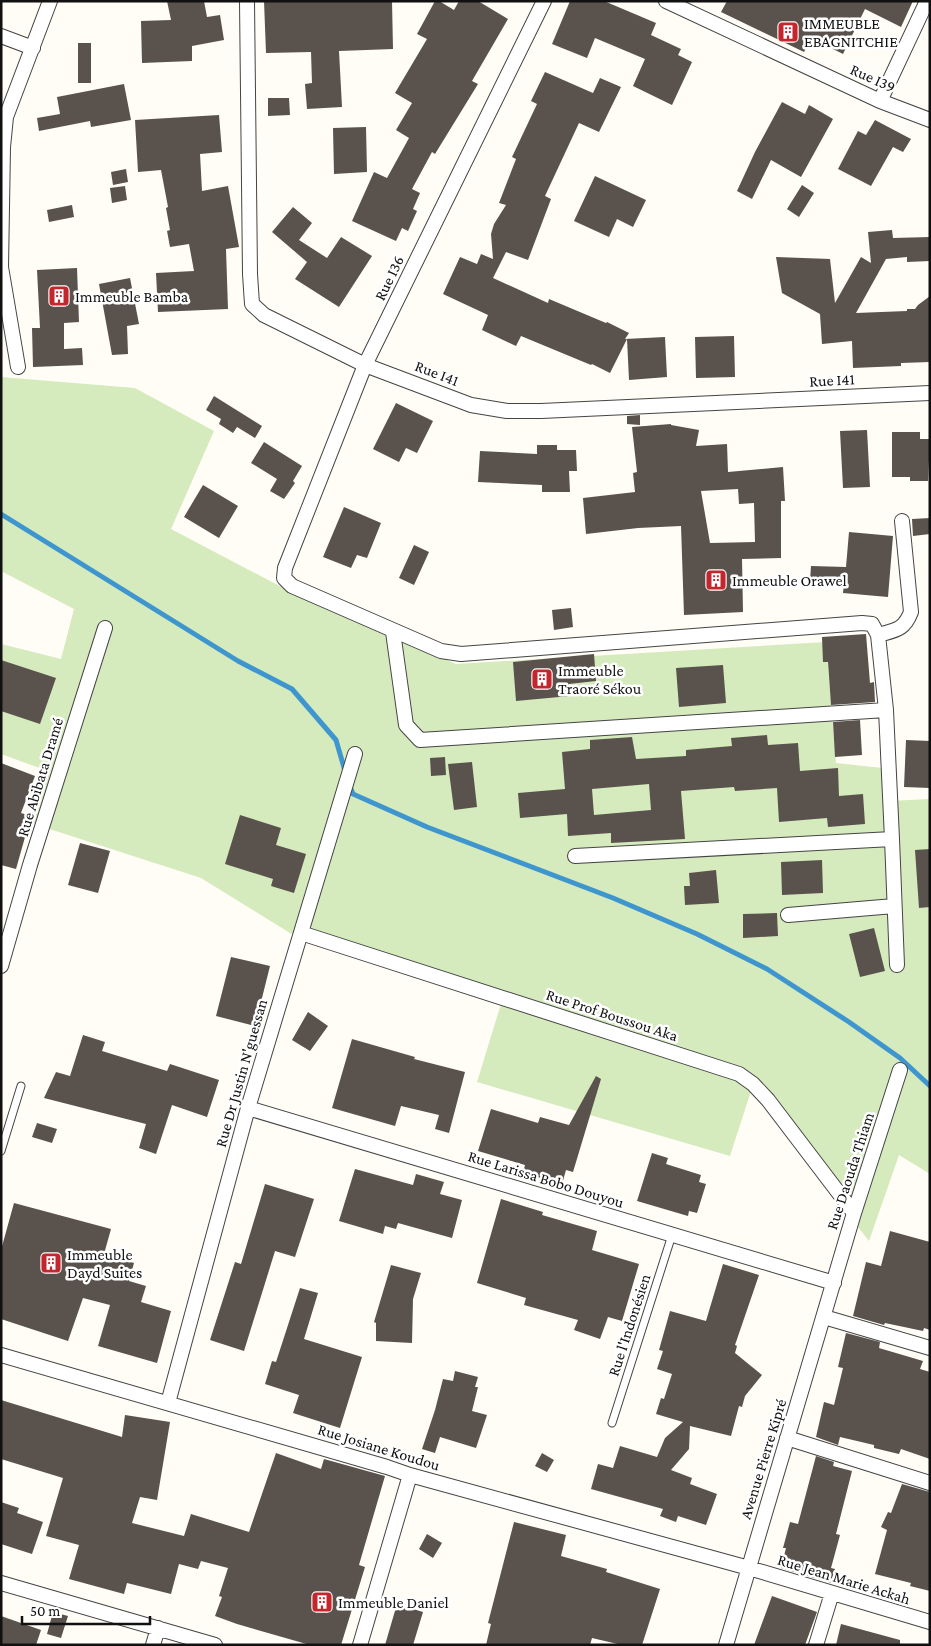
<svg xmlns="http://www.w3.org/2000/svg" width="931" height="1646" font-family="'Crimson Pro',serif">
  <style>
    .green { fill: #d5ebbd }
    .lines { fill: none; stroke-linecap: round; stroke-linejoin: round }
    .stream { stroke: #3f96cf; stroke-width: 5 }
    .building { fill: #5a524d; fill-rule: evenodd }
    .lane-casing { stroke: #444; stroke-width: 9 }
    .street-casing { stroke: #444; stroke-width: 16 }
    .lane { stroke: #fff; stroke-width: 7 }
    .street { stroke: #fff; stroke-width: 14 }
    .labels { text-anchor: middle; dominant-baseline: central; stroke-width: 5; stroke-linejoin: round; paint-order: stroke }
    .poi-label { font-size: 16px; fill: #111; stroke: #fff; text-anchor: start }
    .street-label { font-size: 16px; fill: #111; stroke: #fff }
  </style>
  <rect width="100%" height="100%" fill="#fffdf5"/>
  <path class="green" d="M1 377 135 388 214 431 171 529 291 592 456 664 826 642 836 763 892 769 888 801 930 799V1174L899 1155 869 1241 751 1091 730 1156 477 1082 501 1004 290 933 201 878 31 823 45 770 1 754V644L61 659 74 609 1 571Z"/>
  <g class="lines">
    <path class="stream" d="M1 514 238 661 292 689 336 740 345 771
      M349 784 353 794 427 827 613 898 697 934 767 969 849 1022 900 1058 930 1086"/>
  </g>
  <path class="building" d="M167 1H204L207 17 220 15 224 40 192 46V61L142 63 141 21 171 20Z
    M264 1H392L393 49 339 51 342 107 307 109 305 84 312 83 311 52 266 53Z
    M435 1H439L454 10 459 1H478L508 19 472 81 478 84 435 154 432 152 412 189 420 193 413 209 417 211 408 231 402 228 396 241 352 221 374 172 387 178 409 138 396 130 412 103 395 93 427 39 417 34Z
    M570 1H604L656 23 651 35 681 49 678 55 692 62 672 105 633 86 645 59 595 38 587 58 552 44Z
    M727 1H913L901 27 865 9 843 54 811 38 804 52 721 12Z
    M78 43H91V83H78Z
    M545 72 593 93 600 78 621 87 599 132 579 123 545 196 551 199 528 260 506 252 493 278 548 303 549 299 606 323 607 322 629 333 625 339 665 337 667 377 629 380 627 339 610 373 592 364 591 365 521 336 516 346 482 330 488 315 443 294 460 257 477 264 481 254 493 259 491 234 494 224 506 205 499 203 516 159 512 157 537 104 531 101Z
    M124 84 131 120 91 127 90 121 39 131 37 118 60 114 57 97Z
    M268 98H289L290 115 268 116Z
    M782 102 805 114 809 105 833 119 801 177 771 160 752 199 737 191 755 152Z
    M219 115 222 152 200 154 202 191 228 186 239 247 226 249 228 309 158 312 156 273 194 271 189 244 170 247 167 231 170 230 166 208 168 207 161 170 138 172 135 120Z
    M875 120 911 139 903 152 893 147 871 186 838 169 858 131 866 135Z
    M366 127 367 172 334 174 333 128Z
    M126 169 128 182 113 185 111 172Z
    M595 176 646 200 633 227 617 219 609 237 574 221Z
    M802 185 814 193 799 217 787 209Z
    M125 186 127 200 112 203 110 188Z
    M72 205 74 217 49 222 47 210Z
    M293 207 312 223 299 240 327 258 341 237 372 256 339 307 295 279 307 262 272 232Z
    M892 230 893 238 930 237V261L907 262V257L886 259 856 313 907 311V309H915L918 305 930 296V362L901 363V366L853 368 852 341 822 344 820 314 782 293 776 257 830 259 835 303 861 257 871 263 868 232Z
    M77 268 79 322 64 323V349L82 348 83 365 33 367 32 328H40L37 270Z
    M130 278 139 324 127 326 128 354 112 355 99 284Z
    M734 336 735 377 696 378 695 337Z
    M214 396 262 426 255 438 237 427 233 433 219 424 221 419 206 410Z
    M396 403 433 421 417 453 406 448 399 462 373 449Z
    M640 415V425L627 424V416Z
    M671 424V425L699 430 696 446 727 444 728 472 783 467 785 501H781V558L742 559 743 612 684 615 681 526 638 528 586 534 583 498 635 492 633 473 637 472 632 427ZM738 489 739 504 754 503 755 542 710 543 701 491Z
    M867 430 870 487 843 488 840 431Z
    M892 432H920V439H930L928 481H910V477H892Z
    M264 442 302 466 293 481 295 483 284 499 270 491 277 479 251 463Z
    M537 445H557V450H576L577 471H569L570 492H542V485L478 482 480 451 537 454Z
    M203 485 238 506 219 538 184 517Z
    M344 507 381 523 367 558 357 555 351 568 323 557Z
    M930 518V534L913 536 912 519Z
    M849 532 893 536 888 597 843 593 844 583 810 581 811 566 846 567Z
    M414 545 429 552 414 585 399 578Z
    M571 608 573 627 554 630 552 610Z
    M866 634 870 683 874 682 875 702 831 705 828 662H823L822 637Z
    M594 654 596 681 569 684 570 696 516 701 513 662Z
    M1 660 56 678 40 724 1 711Z
    M723 665 726 703 679 707 676 668Z
    M860 720 862 755 835 757 833 722Z
    M767 735 768 745 798 743 800 771 838 768 839 796 863 794 865 824 828 827 827 818 779 822 777 788 735 791 734 787 681 791 685 839 611 843V833L568 836 567 814 520 818 518 793 565 789 562 752 590 749V740L632 737 636 759 686 756V750L732 746 731 738ZM649 784 651 810 594 815 592 789Z
    M906 740 930 741V788L904 787Z
    M445 757 446 775 431 776 430 758Z
    M472 762 477 807 454 810 448 764Z
    M1 763 35 776 21 813 31 816 16 869 1 865Z
    M240 815 281 828 276 845 306 854 294 893 271 886 273 879 225 864Z
    M80 843 110 851 98 893 68 885Z
    M930 849V907L919 908 915 850Z
    M822 860 823 893 782 895 781 862Z
    M716 870 719 903 685 905 684 886H690L689 873Z
    M777 913 778 936 743 938V914Z
    M874 928 885 971 860 977 849 934Z
    M231 957 270 966 255 1026 216 1016Z
    M308 1012 328 1026 310 1051 292 1040Z
    M83 1035 105 1042 102 1051 167 1071 170 1064 219 1080 207 1117 172 1105 156 1154 139 1148 146 1124 44 1098 56 1072 70 1076Z
    M352 1039 415 1057 414 1059 465 1072 449 1133 435 1129 439 1115 401 1106 395 1126 332 1108Z
    M596 1076 601 1079 573 1172 566 1170 562 1184 523 1173 525 1165 478 1151 491 1109 538 1123 540 1117 569 1125Z
    M37 1123 57 1129 52 1143 32 1137Z
    M652 1153 668 1158 666 1164 701 1175 699 1182 706 1184 697 1213 689 1211 688 1216 637 1201Z
    M355 1169 413 1185 416 1174 444 1182 440 1194 462 1200 452 1238 398 1223 396 1229 385 1226 383 1234 339 1221Z
    M265 1184 314 1199 295 1257 275 1251 244 1351 210 1340 235 1262 241 1264Z
    M501 1199 543 1212 542 1215 597 1231 592 1250 639 1264 622 1321 608 1317 600 1339 574 1330 578 1320 524 1305 526 1298 477 1283Z
    M14 1203 111 1229 104 1254 134 1263 129 1281 146 1286 141 1302 171 1311 157 1363 98 1346 110 1305 83 1298 68 1341 1 1319V1250Z
    M890 1231 930 1242V1330L924 1328 923 1331 885 1323 884 1325 853 1316 866 1262 881 1266Z
    M723 1264 759 1275 735 1345 737 1346 735 1353 762 1375 745 1396 742 1407 739 1406 731 1436 690 1426 689 1449 671 1470 692 1478 690 1484 717 1494 706 1525 678 1516 676 1522 660 1516 663 1509 591 1489 598 1464 613 1468 620 1446 657 1457 665 1438 683 1422 656 1414 661 1398 664 1399 672 1374 657 1369 663 1351 659 1350 670 1311 706 1321Z
    M391 1265 421 1273 413 1299 412 1343 376 1341V1323L374 1322Z
    M300 1288 318 1293 304 1339 362 1357 340 1428 293 1413 299 1395 265 1384 272 1361 276 1362Z
    M846 1333 880 1342 879 1348 923 1361 920 1369 930 1372V1459L901 1449 899 1454 874 1448V1445L840 1437 838 1445 816 1437 824 1402 834 1405 843 1368 838 1367Z
    M455 1371 478 1377 475 1387H478L472 1411 487 1415 476 1448 440 1437 435 1453 422 1449 435 1410 443 1379 453 1381Z
    M1 1400 122 1437 125 1415 170 1422 157 1500 140 1497 132 1523 184 1536 191 1514 249 1532 276 1453 321 1469 324 1459 385 1476 359 1565 365 1567 341 1645H310L237 1624 215 1616 222 1597 219 1596 228 1568 201 1561 198 1569 179 1564 171 1594 127 1583 124 1594 69 1579 79 1545 46 1536 63 1478 1 1459Z
    M542 1453 554 1460 547 1472 535 1466Z
    M816 1456 834 1462 833 1466 852 1471 836 1534 840 1535 831 1568 835 1569 831 1583 781 1568 786 1548H783L790 1522 798 1524Z
    M902 1484 930 1492V1591L910 1586 911 1583 875 1574 887 1530 881 1527 888 1512 891 1513Z
    M1 1502 19 1508 17 1513 43 1522 32 1554 1 1544Z
    M514 1522 566 1535 561 1556 607 1569 606 1572 660 1589 642 1645H622L592 1638 590 1645H486L491 1624 488 1623Z
    M427 1534 442 1543 433 1558 419 1549Z
    M772 1596 817 1612 805 1645H754Z
    M397 1604 423 1612 413 1645H385Z
    M53 1612 68 1616 61 1638 47 1634Z
    M1 1616 41 1630 36 1645H1Z
    M841 1624 900 1640V1645H836Z"/>
  <g class="lines">
    <g class="lane-casing">
      <path id="lane" d="M1 1151 21 1086
        M612 1423 672 1235"/>
    </g>
    <g class="street-casing">
      <path id="street" d="M247 1 250 274 252 304 264 315 365 365 471 405 507 411H541L930 393
        M544 1 365 365 285 568 284 578 292 586 441 651 461 654 862 623 872 624 878 635 886 710 892 839 575 856
        M666 1 880 101 930 120
        M1 36 33 48
        M880 101 927 1
        M18 367 1 267 3 147 6 117 50 1
        M393 632 406 725 420 740 886 710
        M878 635C896 630 904 630 911 612L902 521
        M892 839 897 965
        M788 915 894 906
        M301 933 739 1074 753 1084 768 1100 854 1213
        M1 966 30 865 105 628
        M248 1108 834 1283
        M824 1317 930 1348
        M1 1355 387 1467 410 1475 749 1568 930 1622
        M168 1403 248 1108 355 754
        M787 1438 930 1483
        M1 1583 215 1645
        M153 1645 158 1628
        M360 1645 410 1475
        M726 1645 854 1213 900 1070
        M816 1645 832 1593"/>
    </g>
    <use href="#lane" class="lane"/>
    <use href="#street" class="street"/>
  </g>
  <defs>
    <g id="building-square" transform="scale(1.125)"><rect x="-9" y="-9" width="18" height="18" rx="4" fill="#c4262e" stroke="#fff"/><path d="M-4-6H4V6H1V3H-1V6H-4ZM-2.5-4.3h1.7v1.8h-1.7ZM.8-4.3h1.7v1.8H.8ZM-2.5-1h1.7V.8h-1.7ZM.8-1h1.7V.8H.8Z" fill="#fff"/></g>
  </defs>
  <g fill-rule="evenodd">
    <use href="#building-square" x="788" y="32"/>
    <use href="#building-square" x="59" y="296"/>
    <use href="#building-square" x="716" y="580"/>
    <use href="#building-square" x="542" y="679"/>
    <use href="#building-square" x="51" y="1263"/>
    <use href="#building-square" x="322" y="1602"/>
  </g>
  <g class="labels">
    <g class="poi-label">
      <text x="804" y="23">IMMEUBLE<tspan x="804" dy="18">EBAGNITCHIE</tspan></text>
      <text x="75" y="296">Immeuble Bamba</text>
      <text x="732" y="580">Immeuble Orawel</text>
      <text x="558" y="670">Immeuble<tspan x="558" dy="18">Traoré Sékou</tspan></text>
      <text x="67" y="1254">Immeuble<tspan x="67" dy="18">Dayd Suites</tspan></text>
      <text x="338" y="1602">Immeuble Daniel</text>
    </g>
    <g class="street-label">
      <text transform="translate(873 78) rotate(24)">Rue I39</text>
      <text transform="translate(389 278) rotate(-64)">Rue I36</text>
      <text transform="translate(437 373) rotate(21)">Rue I41</text>
      <text transform="translate(832 380) rotate(-3)">Rue I41</text>
      <text transform="translate(40 777) rotate(-73)">Rue Abibata Dramé</text>
      <text transform="translate(612 1015) rotate(18)">Rue Prof Boussou Aka</text>
      <text transform="translate(241 1073) rotate(-74)">Rue Dr Justin N'guessan</text>
      <text transform="translate(850 1171) rotate(-72)">Rue Daouda Thiam</text>
      <text transform="translate(546 1179) rotate(17)">Rue Larissa Bobo Douyou</text>
      <text transform="translate(629 1325) rotate(-72)">Rue l'Indonésien</text>
      <text transform="translate(379 1447) rotate(17)">Rue Josiane Koudou</text>
      <text transform="translate(763 1459) rotate(-73)">Avenue Pierre Kipré</text>
      <text transform="translate(844 1579) rotate(17)">Rue Jean Marie Ackah</text>
    </g>
  </g>
  <rect width="931" height="1646" fill="none" stroke="#111111" stroke-width="5"/>
  <path d="M22 1616v8h128v-8" fill="none" stroke="#111111" stroke-width="2.5"/>
  <text x="30" y="1616" font-size="15" fill="#111111" stroke="#ffffff" stroke-width="4" paint-order="stroke">50 m</text>
</svg>
